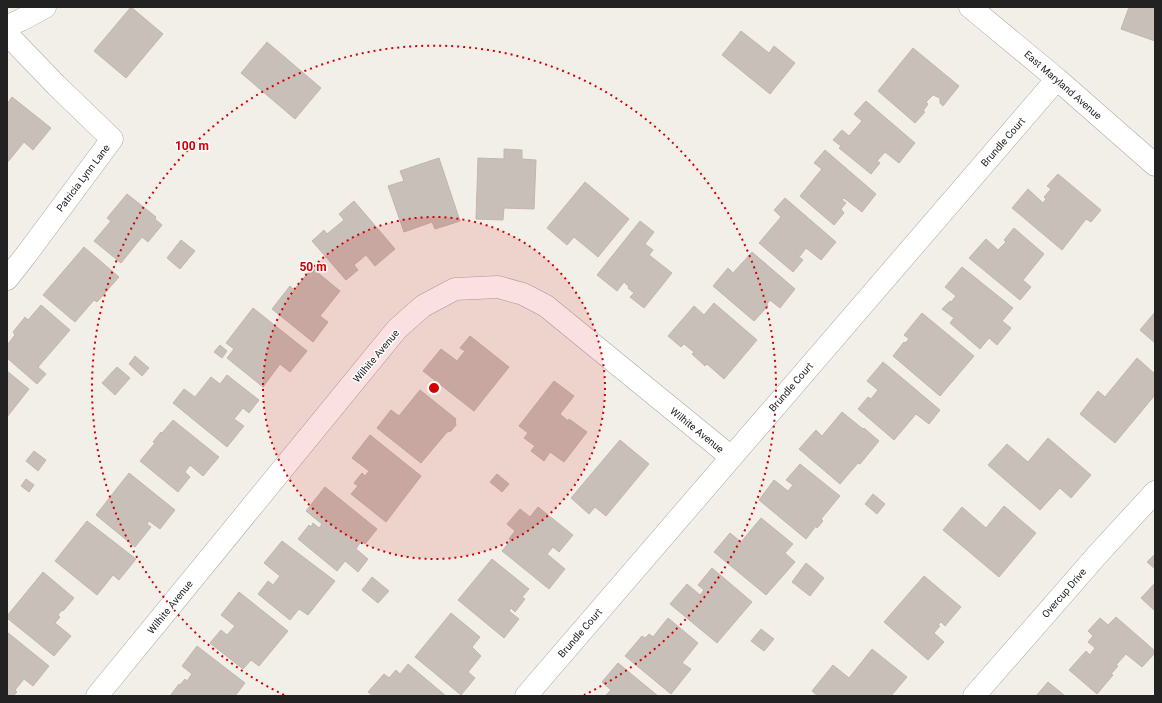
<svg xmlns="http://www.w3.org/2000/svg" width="1162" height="703" font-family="Roboto,sans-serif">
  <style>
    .building { fill: #c7bfb8; stroke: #c4b6ab }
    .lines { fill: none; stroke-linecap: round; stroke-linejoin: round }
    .minor-casing { stroke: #a9a9a9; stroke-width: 23 }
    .minor { stroke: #fff; stroke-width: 22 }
    .ring { fill: none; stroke: #d40000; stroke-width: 2; stroke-dasharray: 2 4 }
    .labels { text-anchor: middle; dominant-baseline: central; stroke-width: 3; stroke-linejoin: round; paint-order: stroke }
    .street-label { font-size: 10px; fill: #222; stroke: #fff }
    .centre { fill: #d40000; stroke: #fff; stroke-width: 2 }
    .ring-label { font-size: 12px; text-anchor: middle; font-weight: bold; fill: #d40000; stroke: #fff; stroke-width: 3; stroke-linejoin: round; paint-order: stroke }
  </style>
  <rect width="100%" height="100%" fill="#f2efe9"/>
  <path class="building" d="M131 7 163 34 126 78 94 51Z
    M1129 7H1155V41L1121 29Z
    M741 31 769 53 774 46 795 63 770 94 722 55Z
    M267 42 321 88 295 119 241 73Z
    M913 48 959 86 943 106 940 103V98L933 95 926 102 928 104 923 111 925 112 915 123 878 91Z
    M12 97 51 128 33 150 24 142 7 163V104Z
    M866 101 915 143 899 163 885 152 877 161 880 163 871 174 839 148 841 146 833 140 842 130 849 136 862 121 854 114Z
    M504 149 522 150V159L536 160 534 209 504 208 503 220 476 219 478 158 504 159Z
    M825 150 876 194 862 212 844 198 842 200 846 203 841 209 844 213 834 225 800 196 822 169 814 163Z
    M439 158 460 221 435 229 432 222 404 232 388 186 404 181 400 171Z
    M1058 174 1101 210 1091 222 1086 219 1062 250 1012 208 1028 189 1043 203 1046 199 1044 197 1051 189 1047 186Z
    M585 182 629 219 598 257 574 237 567 245 547 228Z
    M127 194 156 217 155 219 162 225 148 242 142 237 121 263 94 241 111 221 107 218Z
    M785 198 836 242 821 260 806 248 800 256 796 253V254L803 260 793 272 759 243 781 217 774 210Z
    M354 201 395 249 375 266 366 255 354 265 358 270 346 280 312 241 324 230 327 234 344 220 339 214Z
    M640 221 654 232 645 244 653 250 649 255 672 273 644 308 630 297 634 293 628 288 629 287 624 282 617 291 597 275Z
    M1014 228 1044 254 1023 280 1031 287 1020 300 969 258 986 239 998 250 1006 242 1004 240Z
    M181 240 195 251 180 269 167 258Z
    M84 247 119 277 97 302 94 300 75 322 43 295Z
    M752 252 795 289 780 308 770 300 767 304 768 306 754 321 713 286 728 268 733 273Z
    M962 267 1013 308 1002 321 1011 328 997 345 989 338 980 349 950 323 954 318 942 309 950 301 951 302 956 296 945 287Z
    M312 268 340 291 320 316 328 322 313 342 272 309 290 286 294 290Z
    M714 303 757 340 724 379 707 364 705 366 692 354 694 352 684 344 681 347 668 336 694 306 704 315Z
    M41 305 70 330 38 367 46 374 37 384 7 358V345L15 335 13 332 25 317 28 320Z
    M253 308 307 351 290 372 280 364 263 387 227 358 234 349 226 343Z
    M1155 312V343L1140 330Z
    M922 313 974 356 940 396 893 356 904 342 905 343 909 339 904 335Z
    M470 336 509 367 474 411 423 371 441 349 457 361 465 351 460 348Z
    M220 345 227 351 222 358 214 352Z
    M135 356 149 368 142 376 129 364Z
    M1137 358 1155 374V395L1115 443 1080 414 1098 391 1105 397Z
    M883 362 940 410 929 424 916 414 894 440 858 409 868 397 871 399 878 390 867 381Z
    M117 367 130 378 115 395 102 383Z
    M7 371 29 389 7 417Z
    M227 375 259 400 249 413 243 408 234 419 244 426 227 447 173 403 184 389 195 397 211 377 220 384Z
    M554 381 574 396 560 414 568 421 569 419 587 432 564 462 550 452 544 461 531 451 535 446 524 438 528 433 519 426Z
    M420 390 456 419 455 421 456 425 451 431 447 432 421 463 377 428 391 410 399 416Z
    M842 412 863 429 864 428 879 441 860 464 858 463 840 484 799 449 816 430 822 436Z
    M173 420 219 457 203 476 190 465 185 472 190 477 178 492 140 461 155 443 153 442 161 432 162 433Z
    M370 435 421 476 386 522 351 494 358 486 354 483 362 473 365 476 369 471 352 458Z
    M1048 438 1091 475 1071 498 1060 488 1040 510 988 465 1007 444 1028 462Z
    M620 440 649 464 606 516 595 507 589 514 571 498Z
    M34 451 46 460 38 471 26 461Z
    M800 464 840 496 821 519 823 521 817 528 816 526 806 539 759 500 774 480 788 491 793 485 786 480Z
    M129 473 175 510 160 529 149 521 147 524 151 527 135 547 96 515Z
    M497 474 509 484 502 492 490 482Z
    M26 479 34 485 29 492 21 486Z
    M325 487 377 529 365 544 361 541 356 549 368 559 358 572 345 561 337 571 298 539 309 525 311 527 313 523 319 528 322 524 306 511Z
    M873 494 885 504 877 514 865 504Z
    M1004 506 1036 533 999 577 943 530 962 507 986 528Z
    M538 507 573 535 559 552 553 547 547 554 565 569 549 589 502 551 511 540 509 539 515 531 507 524 520 509 530 517Z
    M761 518 793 544 785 553 795 562 766 595 714 552 730 533 741 542Z
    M87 521 136 559 119 580 113 575 97 595 55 561Z
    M282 541 335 581 308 615 299 609 290 620 258 594 268 581 273 585 280 576 264 563Z
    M1155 554V569L1147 562Z
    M492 559 529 589 522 597 525 599 515 612 511 608 509 611 519 619 504 638 458 600Z
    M806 563 824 578 810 596 792 582Z
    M712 568 752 602 717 643 670 604 687 584 700 595 704 590 698 585Z
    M43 572 74 598 63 611 62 610 58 615 60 617 55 623 71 636 54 656 7 618V616Z
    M924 576 961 607 945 626 941 622 938 625 940 626 934 633 944 642 928 660 884 622Z
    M372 577 389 591 378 603 362 590Z
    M1155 583V611L1141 598Z
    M239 592 288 631 259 666 251 660 243 669 210 643 221 630 227 635 235 626 221 615Z
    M451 613 480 637 472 647 481 656 468 672 475 678 461 695 415 657Z
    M1116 617 1155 651V653L1142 667 1126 654 1116 665 1118 666 1111 674 1113 675 1097 694 1069 670 1086 651 1090 655 1095 648 1088 642 1093 636 1088 631 1100 618 1108 625Z
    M668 618 698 643 682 663 691 669 671 694 625 656 642 636 645 638 649 634 653 637Z
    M761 629 774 639 764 651 751 641Z
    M7 632 49 666 33 686 24 679 15 690 17 692 13 696H7Z
    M197 646 245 683 235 696H231L228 694 226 696H170L179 684 180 685 185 679 187 681 192 674 182 666Z
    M872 649 907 677 891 696H818L812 691 833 665 849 678Z
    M618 663 658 696H605L611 690 602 682Z
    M408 664 446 696H373L368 692 384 674 389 678 396 670 400 674Z
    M1048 682 1065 696H1036Z"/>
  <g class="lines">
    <g class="minor-casing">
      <path id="minor" d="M970 7 1057 79 1155 165
        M7 26 21 20 45 7
        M7 34 56 85 112 139 26 255 7 279
        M97 696 397 329 423 306 455 289 498 287 523 294 546 306 731 457
        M526 696 1057 79
        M974 696 1098 554 1155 492"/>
    </g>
    <use href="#minor" class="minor"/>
  </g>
  <circle cx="434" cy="388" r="171" fill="#d40000" fill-opacity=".12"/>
  <g class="ring">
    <circle cx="434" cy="388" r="171"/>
    <path d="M284 695A342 342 0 1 1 584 695"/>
  </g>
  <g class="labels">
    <g class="street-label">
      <text transform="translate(1063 85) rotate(41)">East Maryland Avenue</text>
      <text transform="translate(1003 142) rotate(-49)">Brundle Court</text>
      <text transform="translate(83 178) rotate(-53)">Patricia Lynn Lane</text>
      <text transform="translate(376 356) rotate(-50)">Wilhite Avenue</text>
      <text transform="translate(791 387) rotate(-49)">Brundle Court</text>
      <text transform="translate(697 430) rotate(39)">Wilhite Avenue</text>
      <text transform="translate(1064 593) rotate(-49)">Overcup Drive</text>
      <text transform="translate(170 607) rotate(-51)">Wilhite Avenue</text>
      <text transform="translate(580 633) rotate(-49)">Brundle Court</text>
    </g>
  </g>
  <circle cx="434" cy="388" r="6" class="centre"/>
  <g class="ring-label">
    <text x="192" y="150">100 m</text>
    <text x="313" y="271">50 m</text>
  </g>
  <rect width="1162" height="703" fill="none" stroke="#222222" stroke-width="16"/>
</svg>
